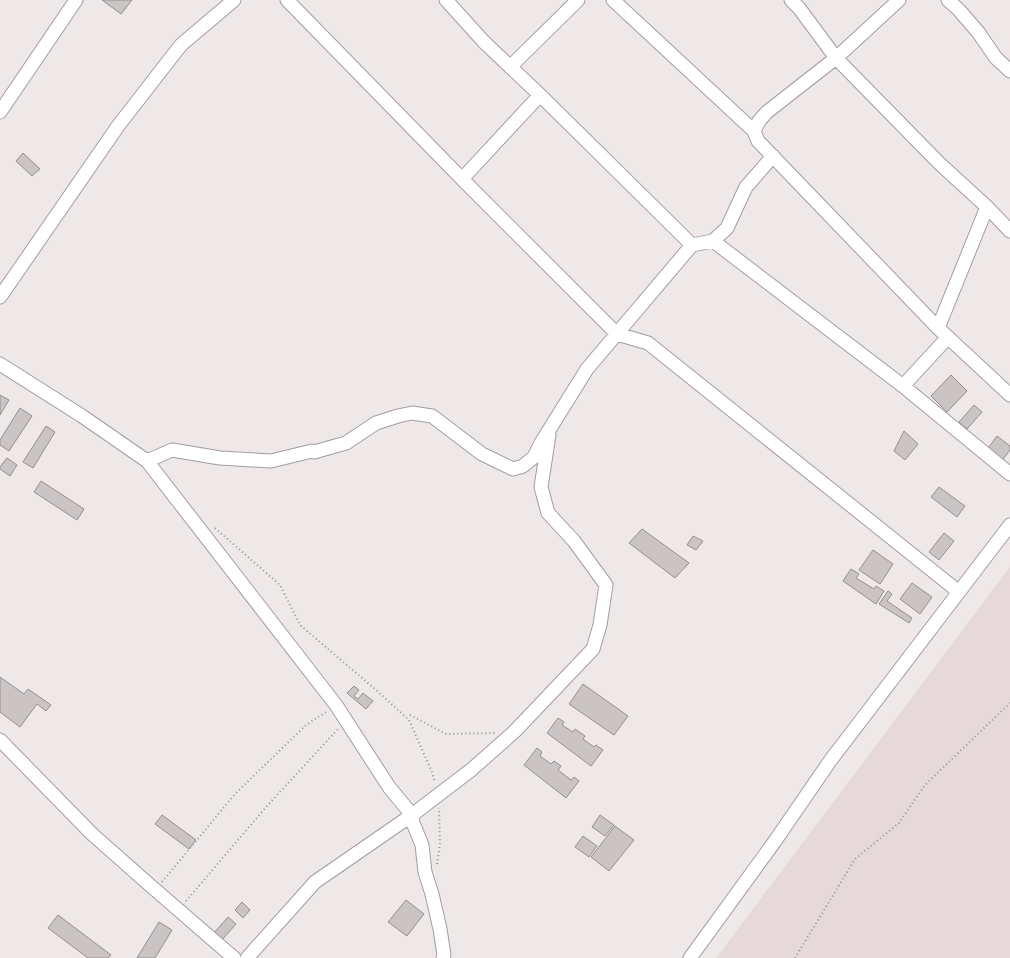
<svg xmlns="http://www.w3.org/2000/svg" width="1010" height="958" font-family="Spectral,serif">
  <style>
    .built { fill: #e7d9da }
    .building { fill: #cac4c4; stroke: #958f90 }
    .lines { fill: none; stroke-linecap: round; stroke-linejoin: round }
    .minor-casing { stroke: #a39d9e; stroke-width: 15 }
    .path { stroke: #989393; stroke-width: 2; stroke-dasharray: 1 3; stroke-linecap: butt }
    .minor { stroke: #fff; stroke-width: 13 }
  </style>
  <rect width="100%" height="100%" fill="#eee8e8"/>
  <path class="built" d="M1010 567V958H716Z"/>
  <path class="building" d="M102 0H132L121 14Z
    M23 153 40 169 32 176 16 161Z
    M951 375 967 391 947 412 931 396Z
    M0 395 9 400 0 415Z
    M974 405 982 412 967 429 959 422Z
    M20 408 32 416 9 451 0 445V440Z
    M46 426 55 432 33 468 23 462Z
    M904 431 918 444 905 460 894 451Z
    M997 436 1010 446V450L1001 462 986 451Z
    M7 458 17 465 10 476 0 469V467Z
    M41 481 84 509 77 520 34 492Z
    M939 487 965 506 957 517 931 497Z
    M642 529 689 563 675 578 629 543Z
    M944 533 954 541 939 560 929 552Z
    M693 536 703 541 696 550 687 545Z
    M873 550 893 564 880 584 859 570Z
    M851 569 859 574 856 578 874 589 876 586 884 591 876 604 843 581Z
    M912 583 932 597 920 614 900 599Z
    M888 591 892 594 887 601 912 618 909 623 879 604Z
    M0 677 24 694 28 689 51 705 46 711 37 704 20 727 0 712Z
    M583 684 628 716 614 735 569 704Z
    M354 686 359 690 354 696 358 699 363 693 373 701 366 709 347 693Z
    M558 718 564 722 562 725 573 732 575 729 585 736 583 739 594 747 596 745 603 750 591 766 547 733Z
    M537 748 542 752 540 756 551 764 554 761 561 766 558 770 571 780 574 777 579 781 566 798 524 765Z
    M162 815 196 840 189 849 155 824Z
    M600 815 614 825 605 836 592 827Z
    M615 826 634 840 609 871 591 857Z
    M583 836 597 846 589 857 575 847Z
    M406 900 424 914 407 936 388 922Z
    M242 902 250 910 243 918 235 910Z
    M58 915 111 955 108 958H88L48 928Z
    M228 917 236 924 221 941 213 934Z
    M159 922 172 930 155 958H137Z"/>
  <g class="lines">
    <g class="minor-casing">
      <path id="minor" d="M287 0 462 179 617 334 648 343 959 592
        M446 0 484 42 540 95 692 245
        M613 0 754 131
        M791 0 799 8 836 58 939 163 987 207 1010 231
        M899 0 836 58 767 112 759 121 754 131 758 141 938 328 1010 395
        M948 0 959 10 978 32 996 58 1010 71
        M510 67 578 0
        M0 112 76 0
        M462 179 540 95
        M713 241 903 386 1010 474
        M0 297 118 126 177 50 182 44 234 0
        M938 328 987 207
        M0 364 82 416 147 461 336 705 389 787 412 815 413 823 422 845 425 872 432 894 440 929 444 955 443 958
        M903 386 948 337
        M147 461 172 450 220 458 271 461 312 451 314 452 346 443 376 423 398 416 412 413 432 416 482 454 513 469 523 466 534 457 541 443 587 369 692 245 713 241 727 228 746 187 773 156
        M0 740 92 834 152 887 234 958
        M247 958 315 882 412 815 471 770 514 732 593 649 600 625 606 585 574 541 548 513 541 487 549 435
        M690 958 775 841 830 761 1010 525"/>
    </g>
    <path class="path" d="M215 528 280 585 300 625 376 690 409 720 432 772 435 783
      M410 715 446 734 495 733
      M437 864 440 844 439 808
      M162 882 235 794 306 725 326 712
      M186 901 267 806 338 729
      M795 958 855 859 899 823 925 785 1010 703"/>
    <use href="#minor" class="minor"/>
  </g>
</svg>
